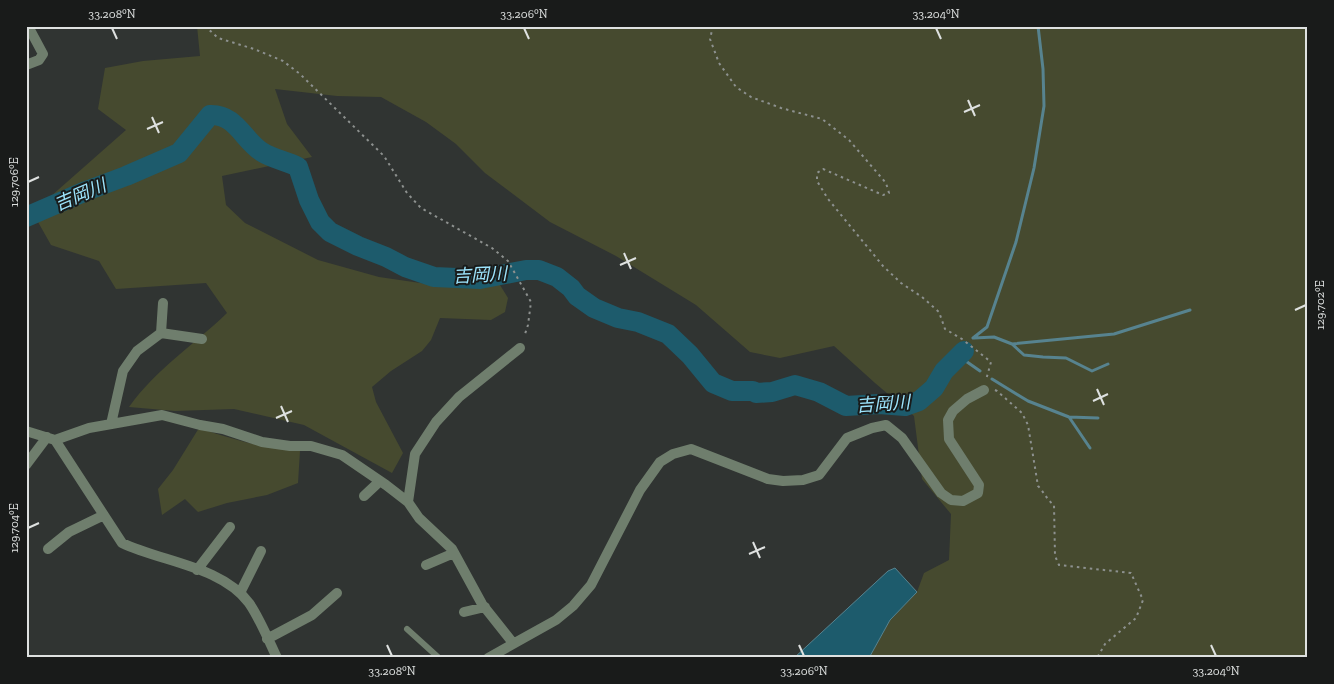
<svg xmlns="http://www.w3.org/2000/svg" width="1334" height="684" font-family="'Zilla Slab','Noto Sans JP',serif">
  <style>
    .green { fill: #464a2f }
    .water { fill: #1d5b6c; stroke: #57838f }
    .lines { fill: none; stroke-linecap: round; stroke-linejoin: round }
    .stream { stroke: #57838f; stroke-width: 3 }
    .river { stroke: #1d5b6c; stroke-width: 20 }
    .path { stroke: #8d918f; stroke-width: 2; stroke-dasharray: 2.5 4; stroke-linecap: butt }
    .lane { stroke: #6f7e6d; stroke-width: 6 }
    .street { stroke: #6f7e6d; stroke-width: 10 }
    .ticks { fill: none; stroke: #dee1e0; stroke-width: 2 }
    .labels { text-anchor: middle; dominant-baseline: central; stroke-width: 4; stroke-linejoin: round; paint-order: stroke }
    .water-label { font-size: 18px; font-style: italic; fill: #9ce3fb; stroke: #191b1a }
    .neatline { fill: none; stroke: #dee1e0; stroke-width: 2 }
    .ticks-label { font-size: 12px; text-anchor: middle; fill: #dee1e0 }
  </style>
  <rect width="100%" height="100%" fill="#303432"/>
  <path class="green" d="M197 26H1308V658H869L890 620 917 592 924 573 949 560 951 514 922 479 914 416 875 383 834 346 780 358 750 352 696 305 616 256 550 222 485 173 456 144 426 122 381 97 337 96 275 89 287 124 312 157 222 176 226 205 245 223 318 260 379 277 434 285 470 280 500 285 508 298 505 312 491 320 440 318 431 340 422 351 391 371 372 387 376 402 403 453 392 473 304 425 234 409 175 411 129 407C156 369 194 345 227 313L206 283 116 289 99 261 51 245 38 222 50 197 126 130 98 109 105 68 143 61 200 56Z
    M199 428C235 440 262 448 300 451L298 483 267 495 227 503 198 512 185 499 162 515 158 489 173 470Z"/>
  <path class="water" d="M895 568 917 592 890 620 869 658H794L888 571Z"/>
  <g class="lines">
    <path class="stream" d="M973 338 987 327 1016 242 1034 168 1044 106 1043 69 1038 26
      M974 338 994 337 1012 344 1114 334 1190 310
      M1012 344 1024 355 1043 357 1066 358 1092 371 1108 364
      M960 357 980 371
      M992 379 1028 401 1069 417 1098 418
      M1069 417 1090 448"/>
    <path class="river" d="M26 217 86 191 126 176 179 153 210 115C236 114 243 140 262 152 273 159 287 161 298 167L309 200 320 222 330 232 358 246 386 257 405 267 434 277 480 279 526 270H539L557 277 571 288 577 296 594 308 618 318 638 322 668 334 690 355 713 383 732 391H753L756 393 772 392 795 385 819 392 846 406 879 404 905 406 919 401 934 388 944 371 964 351"/>
    <path class="path" d="M205 26 218 38 254 49 283 61 300 74 384 156 407 193 421 208 492 248 508 261 531 302 528 325 524 337
      M713 26 710 39 719 63 736 87 751 97 781 108 822 119 849 140 886 183 889 193 883 195 823 169 817 173V181L828 199 883 266 901 283 922 297 939 312 945 329 962 339 991 362 986 380
      M1215 26H1219
      M995 390 997 391 1022 413 1028 425 1038 486C1044 492 1047 500 1054 505L1055 556 1059 565 1131 573 1143 600 1136 618 1105 644 1097 658"/>
    <path class="lane" d="M407 629 439 658"/>
    <path class="street" d="M26 65 39 60 43 54 28 26
      M161 333 202 339
      M111 424 123 371 137 351 161 333 163 303
      M26 431 55 440 122 543C162 562 221 566 249 603 259 617 269 641 277 658
      M55 440 89 428 162 415 200 425 223 429 262 442 290 446H311L342 455 386 485 408 502 419 518 452 549 482 604 513 643
      M26 465 47 437
      M364 496 380 481
      M408 502 415 454 436 422 459 397 520 348
      M48 549 69 532 102 516
      M426 565 454 553
      M197 570 230 527
      M240 593 261 551
      M464 612 485 607
      M267 639 312 615 337 593
      M488 658 556 620 573 606 591 585 640 490 660 462 673 454 691 449 768 479 783 481 803 480 819 475 847 438 872 428 886 425 902 438 941 493 951 500 963 501 978 493 979 485 949 439 948 420 953 411 967 399 984 390"/>
  </g>
  <path class="ticks" d="M112 28 117 39M524 28 529 39M936 28 941 39M968 100 975 116M964 112 980 105M152 117 159 133M147 129 163 122M28 182 39 177M624 253 631 269M620 265 636 258M1295 310 1306 305M1097 389 1104 405M1093 401 1108 394M281 406 288 422M276 418 292 411M28 528 39 523M753 542 760 558M749 554 765 547M387 645 392 656M799 645 804 656M1211 645 1216 656"/>
  <g class="labels">
    <g class="water-label">
      <text transform="translate(80 195) rotate(-23)">吉岡川</text>
      <text transform="translate(480 275) rotate(-3)">吉岡川</text>
      <text transform="translate(883 404) rotate(-4)">吉岡川</text>
    </g>
  </g>
  <rect width="1334" height="684" fill="none" stroke="#191b1a" stroke-width="55"/>
  <rect x="28" y="28" width="1278" height="628" class="neatline"/>
  <g class="ticks-label">
    <text x="112" y="18">33.208°N</text>
    <text x="524" y="18">33.206°N</text>
    <text x="936" y="18">33.204°N</text>
    <text transform="translate(14 182) rotate(-90)" y="4">129.706°E</text>
    <text transform="translate(1320 305) rotate(-90)" y="4">129.702°E</text>
    <text transform="translate(14 528) rotate(-90)" y="4">129.704°E</text>
    <text x="392" y="675">33.208°N</text>
    <text x="804" y="675">33.206°N</text>
    <text x="1216" y="675">33.204°N</text>
  </g>
</svg>
